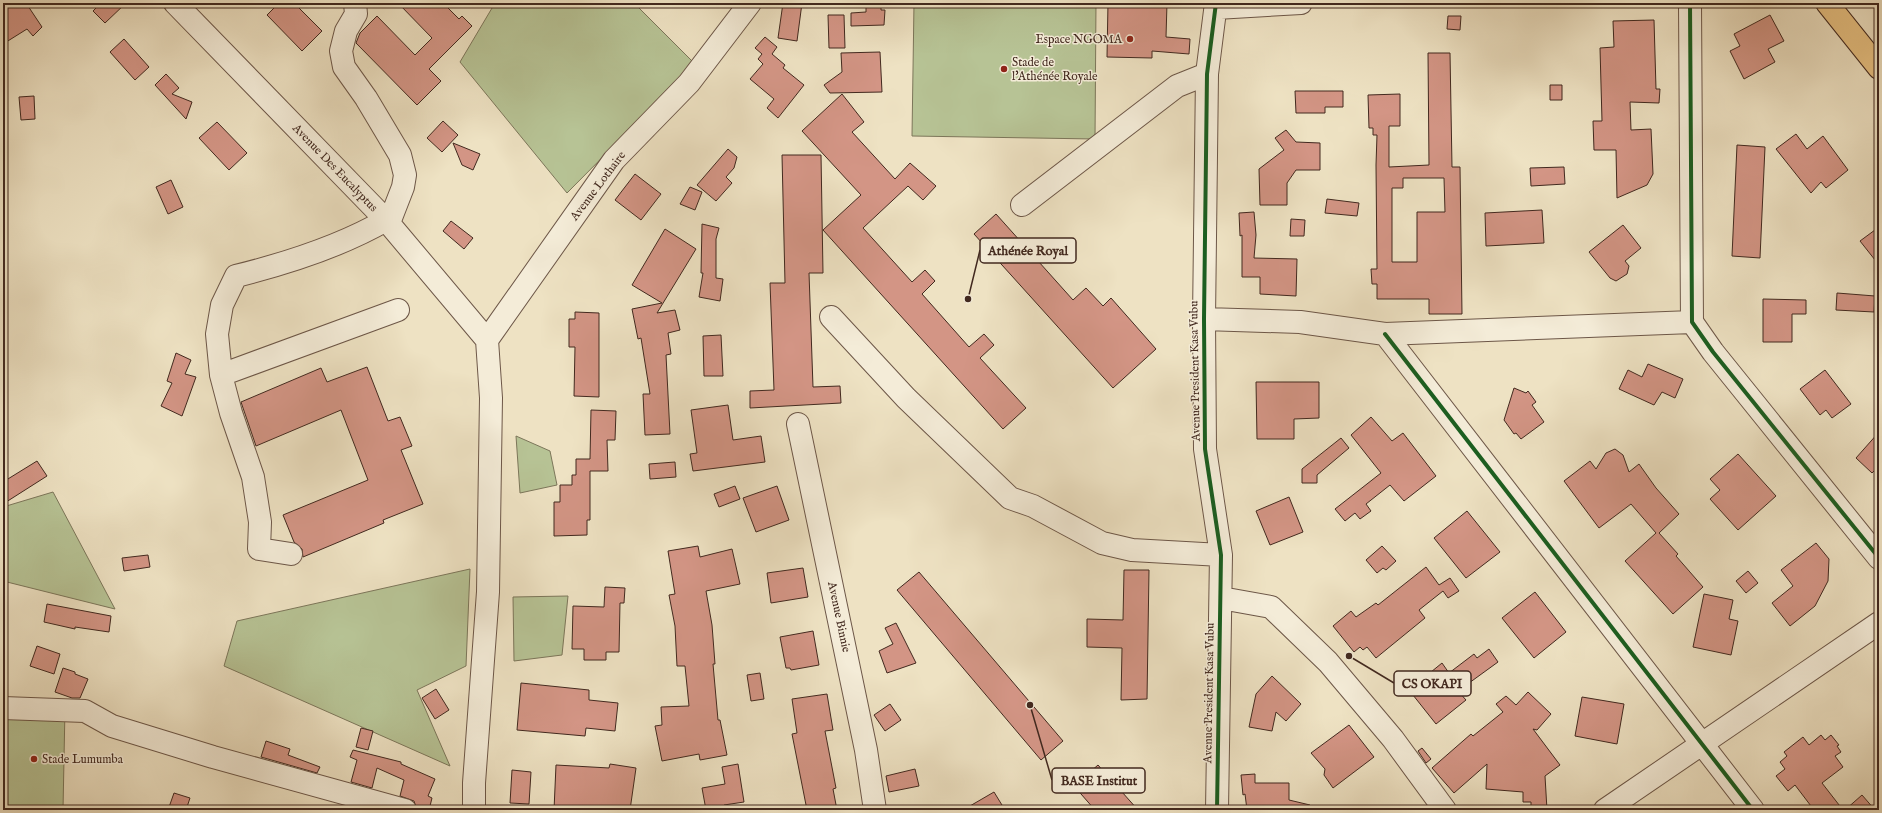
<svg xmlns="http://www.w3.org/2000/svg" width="1882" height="813" font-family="'IM FELL English',serif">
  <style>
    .green { fill: #b7c395; stroke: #7c765a }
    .building { fill: #d39585; stroke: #42291f; fill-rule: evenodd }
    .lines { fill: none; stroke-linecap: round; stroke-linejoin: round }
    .minor-casing { stroke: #6d5748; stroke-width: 24 }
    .major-casing { stroke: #42291f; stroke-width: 24 }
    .minor { stroke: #f4ecd8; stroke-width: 22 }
    .major { stroke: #e7c182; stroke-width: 22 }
    .cycleway-casing { stroke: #f4ecd8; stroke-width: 6 }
    .cycleway { stroke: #1b5e20; stroke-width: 4 }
    .poi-dot { fill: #8f2418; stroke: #f4ecd8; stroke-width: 1.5 }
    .labels { text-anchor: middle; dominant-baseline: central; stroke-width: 3; stroke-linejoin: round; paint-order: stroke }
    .poi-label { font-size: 12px; fill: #42291f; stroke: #f4ecd8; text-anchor: start }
    .street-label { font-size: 12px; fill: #42291f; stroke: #f4ecd8 }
    .leader { fill: none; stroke: #42291f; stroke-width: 1.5 }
    .callout-dot { fill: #42291f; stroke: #f4ecd8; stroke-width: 1.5 }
    .callout { fill: #f4ecd8; stroke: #42291f; stroke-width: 1.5 }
    .callout-label { font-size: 13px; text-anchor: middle; font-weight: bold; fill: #42291f }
  </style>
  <rect width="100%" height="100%" fill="#eee2c3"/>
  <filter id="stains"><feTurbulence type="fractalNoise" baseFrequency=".005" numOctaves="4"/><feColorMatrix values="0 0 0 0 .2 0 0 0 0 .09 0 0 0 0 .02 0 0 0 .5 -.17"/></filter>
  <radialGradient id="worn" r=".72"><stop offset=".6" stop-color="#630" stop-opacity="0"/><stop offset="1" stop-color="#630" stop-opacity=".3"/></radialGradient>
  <path class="green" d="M495 3H634L695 64 567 193 460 62Z
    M914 3H1096L1095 139 912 136Z
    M516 436 550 451 557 485 520 493Z
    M53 492 115 609 3 581V507Z
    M470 569 466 666 417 690 450 766 224 666 237 621Z
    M568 596 562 655 514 661 513 597Z
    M3 706 65 708 63 810H3Z"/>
  <path class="building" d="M10 3H26L42 27 33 36 27 29 3 44V7Z
    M101 3H126L105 23 93 11Z
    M279 3H294L322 31 302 51 267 15Z
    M398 3H443L459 19 462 16 472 26 429 69 441 81 417 105 356 43 360 33 377 16 415 55 432 38Z
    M783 3H802L797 41 778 38Z
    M866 3H881V10H885L884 25 851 26V13L866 12Z
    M1108 3H1167L1166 37 1190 39 1189 54 1152 51V58L1107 57Z
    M828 15H844L845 48H829Z
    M1770 15 1784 41 1768 49 1775 62 1744 79 1730 51 1740 46 1734 34Z
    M1448 16H1461L1460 30 1447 29Z
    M1654 20 1656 89H1660L1659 103 1630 102 1631 130 1651 129 1653 174 1647 185 1617 198 1616 150H1594L1593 121H1602L1600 48 1614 47 1613 21Z
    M765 37 777 47 772 54 785 65 783 68 804 85 778 118 767 108 774 99 750 79 763 64 758 59 762 54 755 48Z
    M124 39 149 67 135 80 110 52Z
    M880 52 882 92 830 93 824 85 842 72 841 53Z
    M1428 53H1450L1452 167H1460L1462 314H1429V299H1377V284H1372L1371 269H1377L1376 165 1377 135H1373V128H1369L1368 95 1400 94V126H1389V167L1429 165ZM1403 178H1444L1445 212H1417V262H1392V188H1403Z
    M166 74 179 88 172 94 192 102 186 119 155 85Z
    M1550 85H1562V100H1550Z
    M1295 91H1343V107H1325V113H1296Z
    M842 94 864 122 852 132 895 179 910 163 936 186 923 200 908 186 863 228 912 282 925 270 935 281 922 294 969 347 984 334 994 345 980 358 1026 408 1003 429 823 230 861 195 802 131Z
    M34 96 35 119 21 120 19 97Z
    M443 121 458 135 442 152 427 138Z
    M217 122 247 153 229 170 199 138Z
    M1286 130 1296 142 1320 143V170H1296L1287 183V205H1260L1259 169 1284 150 1275 138Z
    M1796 134 1807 149 1823 136 1848 170 1826 188 1821 182 1811 193 1776 149Z
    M453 143 480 154 473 170 462 165Z
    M1737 145 1765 147 1760 258 1732 256Z
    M728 149 737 157 734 168 726 177 732 183 716 201 697 185Z
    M782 155H821L823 273H809L813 387 840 386 841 403 750 408V391L774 390 770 283H785Z
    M1564 167 1565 184 1531 186 1530 168Z
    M635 174 661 194 641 220 615 200Z
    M171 180 183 207 168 214 156 187Z
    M690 187 702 192 695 210 680 204Z
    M1327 199 1359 203 1357 216 1325 213Z
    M1542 210 1544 243 1486 246 1485 213Z
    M1254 212 1256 235 1254 258 1297 259 1296 296 1260 294V277H1242V235L1240 236 1239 213Z
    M996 214 1073 300 1086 288 1103 306 1111 298 1156 349 1113 388 974 234Z
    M1291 219 1305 220 1304 236H1290Z
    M451 221 473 238 464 249 443 231Z
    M702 224 719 228 716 239V278L723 279 720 301 699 297 703 273H701Z
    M1623 225 1641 248 1625 261 1629 266 1627 274 1616 281 1610 278 1589 252Z
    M1879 227V265L1860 241Z
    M665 229 696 249 657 313 675 310 680 330 668 333 671 354 666 355 670 434 645 435 643 394H650L641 338 638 339 632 309 662 303 632 285Z
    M1837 293 1875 296 1874 312 1836 310Z
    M1763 299 1806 300V314H1792V342H1763Z
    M575 312 599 313V397L574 396 575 347H569V319H575Z
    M721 335 723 376H704L703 336Z
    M176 353 191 360 185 374 196 377 182 416 161 406 172 383 167 381Z
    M1648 364 1683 379 1675 398 1662 392 1654 405 1619 389 1628 370 1642 377Z
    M367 367 388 421 400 417 412 446 401 450 423 504 383 520 384 523 303 557 302 549 294 542 283 515 368 480 341 410 256 446 241 402 321 368 327 382Z
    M1825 370 1851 404 1832 418 1826 410 1820 415 1800 389Z
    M1256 382H1319V418L1294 419V439H1257Z
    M1514 388 1526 393 1528 391 1536 402 1532 405 1544 422 1521 439 1516 433 1514 434 1504 420Z
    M728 405 733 440 761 436 765 462 693 471 690 454 697 453 691 410Z
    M591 410 616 411 615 440H607L608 471H590V520H587V535L554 536V502H560V485H572V475H576V459H590Z
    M1371 417 1392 441 1403 433 1436 476 1404 501 1390 485 1366 504 1371 511 1360 519 1355 513 1345 521 1335 509 1381 473 1351 435Z
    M1879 432V466L1872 473 1856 458Z
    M1341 438 1349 448 1317 475V483H1302V469Z
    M1615 449 1623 455 1629 472 1639 464 1656 488 1679 514 1659 533 1678 554 1676 556 1703 587 1673 614 1625 561 1656 533 1631 504 1599 528 1564 481 1590 461 1596 469 1606 453Z
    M1738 454 1776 496 1738 530 1710 499 1720 490 1710 479Z
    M37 461 47 476 3 504V482Z
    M675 462 676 477 650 479 649 464Z
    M735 486 740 499 719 507 714 494Z
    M777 486 789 520 756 532 743 498Z
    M1289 497 1303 532 1270 545 1256 511Z
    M1467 511 1500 552 1466 578 1434 538Z
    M1816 543 1829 559 1828 581 1815 606 1790 626 1772 603 1793 586 1781 570Z
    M698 546 700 557 732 549 740 584 706 591 712 625 715 664H713L718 720H720L727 755 700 760 699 754 662 761 655 726 662 725 661 707 689 706 685 666H677L675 626 669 595 675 594 668 551Z
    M1382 546 1396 561 1386 570 1383 568 1377 573 1366 560Z
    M148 555 150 567 124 571 122 558Z
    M1426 567 1439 585 1450 578 1459 591 1448 598 1443 591 1419 610 1425 618 1376 658 1367 647 1363 650 1360 647 1354 652 1333 626 1351 611 1356 617 1376 603 1378 605Z
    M803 568 808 597 771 603 767 573Z
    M1124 570H1149L1147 699 1121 700 1122 648 1087 647V619L1123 620Z
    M1748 571 1758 583 1746 593 1736 581Z
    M919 572 1063 741 1041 760 897 590Z
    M605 587 625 588 624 603H620L619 652H606V660H584V649H572L573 606 604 607Z
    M1535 592 1566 632 1534 658 1502 618Z
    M1704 594 1733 600 1729 619 1738 621 1731 655 1693 647Z
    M47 604 111 616 109 632 75 627V629L44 622Z
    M896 623 916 663 887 673 879 651 893 644 885 628Z
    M813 631 819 665 791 670 790 668H786L780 637Z
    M37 646 60 654 54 674 30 666Z
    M1489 649 1498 662 1458 691 1466 700 1436 724 1409 690 1442 663 1449 673 1474 654 1477 658Z
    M63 668 75 672V674L88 679 80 698H72L55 692Z
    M760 673 764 699 751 701 747 675Z
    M1272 676 1301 704 1286 721 1276 712 1272 731 1249 727 1256 694Z
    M521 683 589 690V700L618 703 615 731 586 728 585 736 517 730Z
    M436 689 449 710 435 719 422 698Z
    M1528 692 1551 714 1537 730 1533 729 1560 765 1545 776 1547 810H1531V802H1523V792L1486 789 1487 764 1454 793 1432 768 1471 734 1473 736 1503 712 1496 704 1506 696 1516 705Z
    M827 694 833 730 825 731 836 788 833 789 837 810H807L792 734 797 733 792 699Z
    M1582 697 1624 704 1617 744 1575 736Z
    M890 704 901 720 885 731 874 715Z
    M1349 725 1374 757 1333 788 1324 775 1325 769 1311 753Z
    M361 728 373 731 368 750 356 747Z
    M1821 735 1825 740 1831 735 1839 745 1837 746 1841 752 1835 756 1843 767 1822 783 1843 810H1814L1795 785 1788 791 1776 776 1785 769 1780 762 1787 756 1784 752 1803 737 1809 745Z
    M266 741 290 749 288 755 320 767 317 773 261 757Z
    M1422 748 1431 759 1426 763 1418 751Z
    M353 750 401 762V764L435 779 428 796 432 798 429 810H417L414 801 400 796 404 780 377 768 372 788 351 782 357 760 350 757Z
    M610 764 636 768 630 810H554L556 765 609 768Z
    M738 764 744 802 724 805 725 808 706 810 702 788 725 784 722 767Z
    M1098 765 1138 810H1095L1074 786Z
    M915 769 919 786 889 792 886 776Z
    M512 770 531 772 529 804 510 803Z
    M1255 774V783H1289V800L1310 805V810H1247L1245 794 1243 795 1241 775Z
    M994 792 1005 810H963Z
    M174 793 190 798 186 810H168Z
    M1862 795 1875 810H1845Z"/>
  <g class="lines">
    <g class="minor-casing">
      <path id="minor" d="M175 3 386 220 487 340
        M355 3 356 14 346 31 341 51 344 67 366 98 400 155 405 175 403 187 389 223
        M1216 3 1207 74 1204 319 1205 449 1221 555 1217 810
        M1690 3 1692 322 1713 352 1879 558
        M1216 8 1301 3
        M1022 205 1177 86 1207 74
        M831 317 906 398 1010 498 1033 506 1102 543 1132 550 1221 555
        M1204 319 1300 322 1385 334 1692 322
        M1385 334 1753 810
        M487 340 614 160 689 83 750 3
        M221 375 398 310
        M798 424 866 750 875 810
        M291 554 259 549 260 522 253 477 231 413 221 375 217 334 222 305 236 276C284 264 343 245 386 220
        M1221 598 1271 607 1328 662 1393 739 1445 810
        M3 708 85 711 112 726 213 757 405 810
        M474 810V783L488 592 491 398 487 340
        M1605 810 1879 623"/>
    </g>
    <g class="major-casing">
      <path id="major" d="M1827 3 1879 68"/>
    </g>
    <use href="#minor" class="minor"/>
    <use href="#major" class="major"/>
    <g class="cycleway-casing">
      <path id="cycleway" d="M1216 3 1207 74 1204 319 1205 449 1221 555 1217 810
        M1690 3 1692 322 1713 352 1879 558
        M1385 334 1753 810"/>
    </g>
    <use href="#cycleway" class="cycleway"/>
  </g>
  <g class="poi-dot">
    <circle cx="1130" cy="39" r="4"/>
    <circle cx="1004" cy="69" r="4"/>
    <circle cx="34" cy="759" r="4"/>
  </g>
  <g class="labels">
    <g class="poi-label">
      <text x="1122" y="39" text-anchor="end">Espace NGOMA</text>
      <text x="1012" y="62">Stade de<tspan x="1012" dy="14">l'Athénée Royale</tspan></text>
      <text x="42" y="759">Stade Lumumba</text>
    </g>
    <g class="street-label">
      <text transform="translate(335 168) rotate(46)">Avenue Des Eucalyptus</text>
      <text transform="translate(598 186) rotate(-53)">Avenue Lothaire</text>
      <text transform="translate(1195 371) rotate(-91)">Avenue President Kasa Vubu</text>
      <text transform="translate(839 617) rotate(78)">Avenue Binnie</text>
      <text transform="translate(1209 693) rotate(-89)">Avenue President Kasa Vubu</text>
    </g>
  </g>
  <path class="leader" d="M968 299L980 250M1349 656L1394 683M1030 705L1052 780"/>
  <g class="callout-dot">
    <circle cx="968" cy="299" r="4"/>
    <circle cx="1349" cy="656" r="4"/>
    <circle cx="1030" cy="705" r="4"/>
  </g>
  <g class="callout">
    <rect x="980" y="238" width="96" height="25" rx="4"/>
    <rect x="1394" y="671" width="77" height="25" rx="4"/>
    <rect x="1052" y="768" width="93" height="25" rx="4"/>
  </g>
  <g class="callout-label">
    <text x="1028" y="255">Athénée Royal</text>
    <text x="1432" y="688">CS OKAPI</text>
    <text x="1099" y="785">BASE Institut</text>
  </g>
  <rect width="1882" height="813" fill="none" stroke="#eee2c3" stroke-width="16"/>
  <rect x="4" y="4" width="1874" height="805" fill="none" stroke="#42291f" stroke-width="2"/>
  <rect x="8" y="8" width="1866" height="797" fill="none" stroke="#42291f"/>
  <rect width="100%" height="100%" filter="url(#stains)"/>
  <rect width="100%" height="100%" fill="url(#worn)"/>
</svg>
